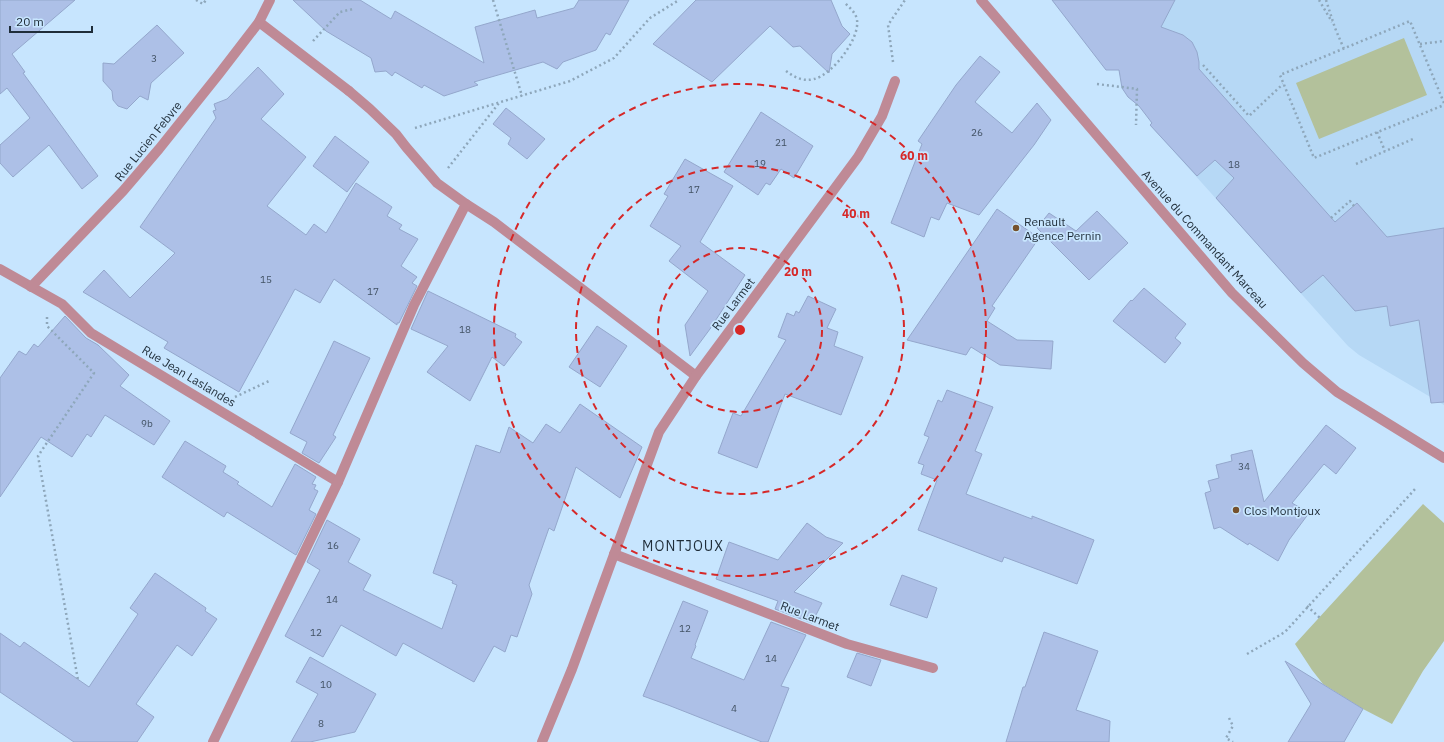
<svg xmlns="http://www.w3.org/2000/svg" width="1444" height="742" font-family="'IBM Plex Sans',sans-serif">
  <style>
    .built { fill: #b6d8f5 }
    .green { fill: #b3c19b }
    .building { fill: #adc0e7; stroke: #94a7cc }
    .lines { fill: none; stroke-linecap: round; stroke-linejoin: round }
    .path { stroke: #8ea7bb; stroke-width: 2.5; stroke-dasharray: 2 3; stroke-linecap: butt }
    .service { stroke: #bf8a96; stroke-width: 10 }
    .pedestrian { stroke: #bf8a96; stroke-width: 10 }
    .minor { stroke: #bf8a96; stroke-width: 10 }
    .ring { fill: none; stroke: #d62828; stroke-width: 2; stroke-dasharray: 7 5 }
    .poi-dot { fill: #76512c; stroke: #c7e5fe; stroke-width: 1.5 }
    .labels { text-anchor: middle; dominant-baseline: central; stroke-width: 3.5; stroke-linejoin: round; paint-order: stroke }
    .number-label { font-size: 10px; fill: #425264 }
    .street-label { font-size: 12px; fill: #1f2d39; stroke: #c7e5fe }
    .poi-label { font-size: 12px; fill: #1f2d39; stroke: #c7e5fe; text-anchor: start }
    .quarter-label { font-size: 14px; letter-spacing: 1px; fill: #1f2d39; stroke: #c7e5fe }
    .centre { fill: #d62828; stroke: #c7e5fe; stroke-width: 2 }
    .ring-label { font-size: 12px; text-anchor: middle; font-weight: bold; fill: #d62828; stroke: #c7e5fe; stroke-width: 3.5; stroke-linejoin: round; paint-order: stroke }
  </style>
  <rect width="100%" height="100%" fill="#c7e5fe"/>
  <path class="built" d="M1052 0H1444V405L1359 355 1348 346 1150 125 1151 123 1150 121 1151 120 1119 67 1114 70H1106Z"/>
  <path class="green" d="M1404 38 1427 95 1319 139 1296 83Z
    M1423 504 1444 523V641L1423 671 1392 724 1363 709 1323 684 1312 670 1295 644Z"/>
  <path class="building" d="M0 0H75L12 54 25 72 23 73 98 176 82 189 49 145 13 177 0 163V145L30 118 7 88 0 94Z
    M293 0H360L391 19 395 11 484 63 475 27 535 10 537 18 574 8 579 0H629L610 35 606 33 596 50 563 62 557 69 543 62 474 82 478 85 444 96 424 85 422 88 395 72 392 76 386 71 375 72 371 58 326 31Z
    M696 0H831L842 26 850 34 832 54 829 73 800 46 793 47 770 26 712 82 653 44Z
    M1052 0H1175L1161 27 1183 35 1192 42 1197 52 1199 62V69L1335 222 1357 203 1387 237 1444 228V402L1431 403 1419 320 1390 326 1387 306 1355 311 1323 275 1301 293 1216 198 1234 178 1215 160 1197 176 1150 125 1152 123 1139 106 1128 97 1122 88 1119 70H1106Z
    M157 25 184 53 151 83 148 100 140 96 127 109 118 106 113 100 112 91 103 81V63L114 64Z
    M980 56 1000 72 975 102 1012 133 1037 103 1051 120 1034 145 979 215 947 203 939 220 931 217 924 237 891 223 922 144 918 141 956 85Z
    M258 67 284 94 261 119 306 157 267 206 306 235 314 224 326 233 356 183 392 207 387 216 402 225 399 229 418 239 401 266 417 277 412 283 417 286 399 323H397V325L334 279 320 303 295 289 239 392 164 348 168 342 83 292 104 270 130 298 175 253 140 227 216 118 213 111 216 110 214 104 227 99Z
    M506 108 545 139 527 159 508 144 511 138 493 124Z
    M761 112 813 146 794 178 781 169 770 185 766 183 758 195 724 172Z
    M335 136 369 162 347 192 313 166Z
    M685 159 733 186 700 242 745 275 710 329 690 356 685 325 708 291 669 261 681 246 650 226 668 196 664 194Z
    M997 209 1039 238 992 306 995 308 987 321 1017 340 1053 341 1051 369 1000 365 971 347 966 355 907 340Z
    M1097 211 1128 243 1089 280 1037 228 1049 213 1076 231Z
    M1144 288 1186 324 1175 338 1181 343 1165 363 1113 321 1131 300 1132 301Z
    M428 291 516 334 515 337 522 342 504 366 492 357 470 401 427 372 448 346 411 329Z
    M808 296 836 309 827 328 838 332 834 346 863 357 841 415 785 394 757 468 718 453 733 413 741 416 786 340 778 337 787 313 794 316 796 311 799 313Z
    M65 316 86 338 98 345 129 375 120 386 170 421 154 445 105 415 91 437 87 434 72 457 41 437 0 497V378L19 351 26 355 34 344 38 347Z
    M597 326 627 346 600 387 569 367Z
    M334 341 370 358 333 435 336 437 319 463 302 453 307 442 290 433Z
    M947 390 993 407 975 451 982 454 966 494 1032 519V516L1094 540 1077 584 1004 557 1002 562 918 530 937 480 921 474 924 465 918 463 929 437 924 435 938 400 942 402Z
    M580 404 642 447 620 498 576 467 554 531 549 528 529 585 532 594 517 637 511 635 505 652 494 646 474 682 403 643 396 656 341 625 323 657 285 636 320 570 307 562 327 520 360 539 348 562 371 575 363 590 442 629 457 585 452 583 453 581 433 573 476 445 500 453 509 427 533 443 546 424 560 433Z
    M1326 425 1356 448 1336 474 1324 464 1292 503 1309 513 1289 540 1278 561 1249 543 1248 545 1220 527 1214 529 1205 493 1211 491 1208 481 1219 478 1216 465 1232 461 1231 455 1252 450 1264 502Z
    M185 441 226 466 223 472 239 482 237 484 272 507 295 464 316 477 312 484 316 485 314 489 318 491 309 510 316 514 296 555 227 512 224 517 162 477Z
    M807 523 826 537 843 543 794 592 822 603 812 623 775 609 778 601 716 579 729 542 778 560Z
    M155 573 206 608 205 611 217 619 192 656 177 645 136 704 154 717 137 742H74L0 692V633L20 647 24 642 89 687 138 614 130 608Z
    M902 575 937 588 927 618 890 605Z
    M683 601 708 611 695 645 696 646 691 658 744 680 771 622 806 635 781 686 789 688 768 742H762L668 705 643 696Z
    M1044 632 1098 651 1076 710 1110 721 1109 742H1006L1023 687H1025Z
    M857 653 881 660 871 686 847 677Z
    M310 657 376 694 355 732 310 742H291L318 694 296 682Z
    M1285 661 1363 709 1344 742H1288L1311 704Z"/>
  <g class="lines">
    <path class="path" d="M196 0 203 4 206 0
      M493 0 522 96
      M1319 0 1332 22
      M1326 0 1335 28 1344 49
      M313 41 340 12 353 9
      M1420 44 1444 41
      M893 62 888 25 905 0
      M1203 65 1249 116 1283 84
      M786 71C794 77 803 82 814 79 832 75 860 39 857 20 856 13 850 8 845 3
      M1097 84 1137 89 1136 125
      M1444 103 1410 21 1280 75 1314 158 1444 105
      M415 128 570 81 614 58 650 18 679 0
      M1377 132 1385 151
      M1356 164 1413 139
      M448 168 499 103
      M1331 218 1350 201 1354 206
      M47 317V326L94 373 38 456 78 680
      M235 397 269 381
      M1307 606 1320 618
      M1247 654 1285 632 1416 488
      M1229 718 1233 726 1226 738 1233 742"/>
    <path class="service" d="M0 269 62 304 91 333 338 482
      M614 554 847 644 933 668"/>
    <path class="pedestrian" d="M259 22 349 91
      M466 204 494 222 696 376"/>
    <path class="minor" d="M981 0 1232 293 1303 363 1337 392 1444 458
      M31 287 123 191 159 149 219 74 259 22 270 0
      M213 742 338 482 414 305 466 204 437 183 406 147 396 134 370 109 349 91
      M542 742 572 669 659 432 696 376 858 157 882 116 895 81"/>
  </g>
  <g class="ring">
    <circle cx="740" cy="330" r="82"/>
    <circle cx="740" cy="330" r="164"/>
    <circle cx="740" cy="330" r="246"/>
  </g>
  <g class="poi-dot">
    <circle cx="1016" cy="228" r="4"/>
    <circle cx="1236" cy="510" r="4"/>
  </g>
  <g class="labels">
    <g class="number-label">
      <text x="154" y="58">3</text>
      <text x="977" y="132">26</text>
      <text x="781" y="142">21</text>
      <text x="760" y="163">19</text>
      <text x="1234" y="164">18</text>
      <text x="694" y="189">17</text>
      <text x="266" y="279">15</text>
      <text x="373" y="291">17</text>
      <text x="465" y="329">18</text>
      <text x="147" y="423">9b</text>
      <text x="1244" y="466">34</text>
      <text x="333" y="545">16</text>
      <text x="332" y="599">14</text>
      <text x="685" y="628">12</text>
      <text x="316" y="632">12</text>
      <text x="771" y="658">14</text>
      <text x="326" y="684">10</text>
      <text x="734" y="708">4</text>
      <text x="321" y="723">8</text>
    </g>
    <g class="street-label">
      <text transform="translate(148 141) rotate(-51)">Rue Lucien Febvre</text>
      <text transform="translate(1205 239) rotate(48)">Avenue du Commandant Marceau</text>
      <text transform="translate(733 304) rotate(-53)">Rue Larmet</text>
      <text transform="translate(189 376) rotate(31)">Rue Jean Laslandes</text>
      <text transform="translate(810 616) rotate(21)">Rue Larmet</text>
    </g>
    <g class="poi-label">
      <text x="1024" y="221">Renault<tspan x="1024" dy="14">Agence Pernin</tspan></text>
      <text x="1244" y="510">Clos Montjoux</text>
    </g>
    <g class="quarter-label">
      <text x="683" y="546">MONTJOUX</text>
    </g>
  </g>
  <circle cx="740" cy="330" r="6" class="centre"/>
  <g class="ring-label">
    <text x="914" y="160">60 m</text>
    <text x="856" y="218">40 m</text>
    <text x="798" y="276">20 m</text>
  </g>
  <path d="M10 26v6h82v-6" fill="none" stroke="#1f2d39" stroke-width="2"/>
  <text x="16" y="26" font-size="12" fill="#1f2d39" stroke="#c7e5fe" stroke-width="3" paint-order="stroke">20 m</text>
</svg>
